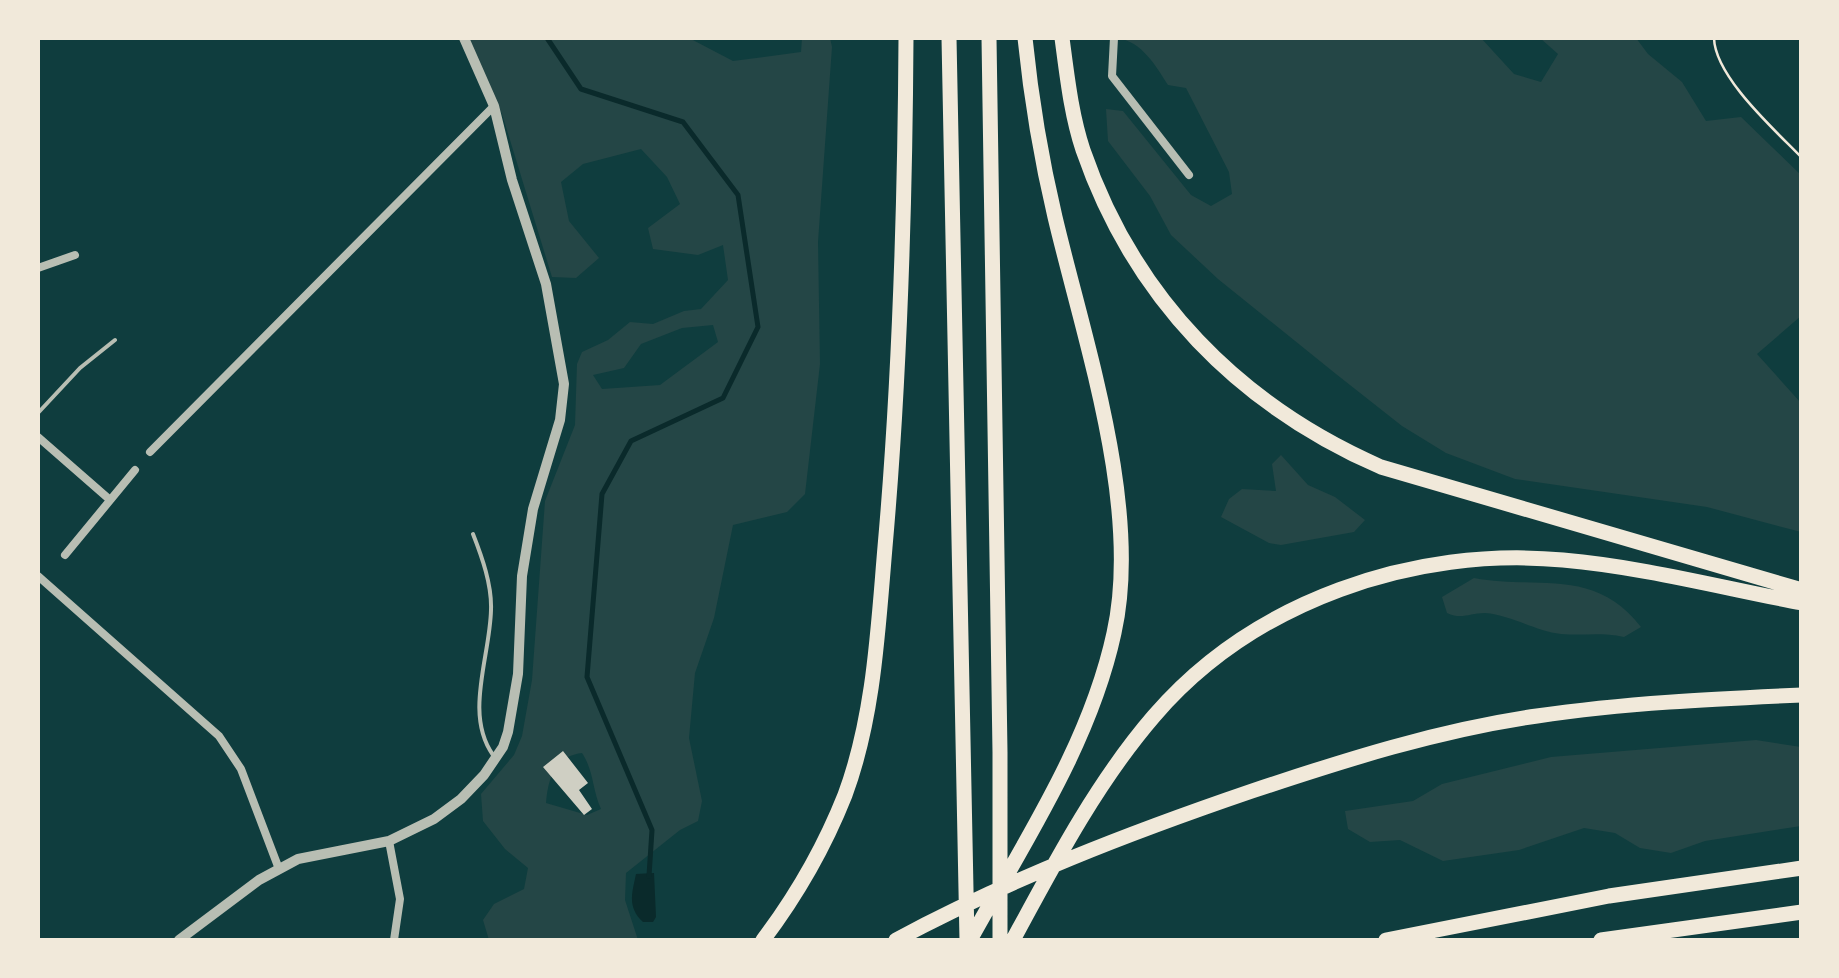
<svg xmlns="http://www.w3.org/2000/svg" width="1839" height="978" font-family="Helvetica,sans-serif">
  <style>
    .green { fill: #244646; fill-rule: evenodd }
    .water { fill: #0a2a2b }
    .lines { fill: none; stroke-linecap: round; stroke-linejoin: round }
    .stream { stroke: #0a2a2b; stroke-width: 5 }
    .building { fill: #cfcfc3 }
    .path { stroke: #f1e9da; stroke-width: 2.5 }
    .service { stroke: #b8beb3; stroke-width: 4 }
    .minor { stroke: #b8beb3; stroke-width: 8 }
    .tertiary { stroke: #b8beb3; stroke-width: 10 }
    .motorway { stroke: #f1e9da; stroke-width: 15 }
  </style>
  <rect width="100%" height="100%" fill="#0f3d3e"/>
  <path class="green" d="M468 38H689L733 61 801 52 802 38H830L832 47 818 242 820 364 805 494 787 512 733 525 714 618 695 673 689 738 702 801 698 821 680 830 626 873 625 900 638 940H489L483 920 494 904 524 889 528 868 505 849 483 821 481 794 514 755 522 736 532 680 545 501 575 425 577 364 582 352 608 340 630 322 653 324 684 311 701 309 728 280 723 245 698 255 653 249 648 228 680 204 667 177 641 149 583 164 561 182 569 221 599 258 576 278 552 277 502 114ZM713 325 718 342 660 385 602 389 593 375 624 368 641 344 682 328ZM582 753C594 771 592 789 601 809L587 815 546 803C548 778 555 756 582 753Z
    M1118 38H1481L1514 74 1541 82 1558 54 1540 38H1636L1648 54 1682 82 1706 121 1741 117 1801 175V316L1757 354 1801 403V532L1707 507 1515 479 1446 453 1402 426 1336 374 1218 279 1171 235 1150 196 1108 141 1106 109 1123 111 1191 195 1211 206 1232 194 1229 172 1186 88 1168 85C1156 66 1142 42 1118 38Z
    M1281 455 1308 485 1335 497 1365 520 1354 532 1281 545 1269 543 1221 517 1229 499 1242 489 1276 491 1272 464Z
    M1474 578C1535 590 1594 566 1641 627L1624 637C1600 632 1584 636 1561 634 1535 631 1511 615 1485 613 1469 613 1462 620 1447 613L1442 597Z
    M1756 740 1801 747V826L1705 841 1671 853 1640 848 1615 833 1584 828 1519 850 1443 861 1400 840 1370 842 1348 829 1345 811 1413 801 1442 784 1551 757Z"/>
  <path class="water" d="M654 873 656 917 653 922H643C627 907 632 893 636 874Z"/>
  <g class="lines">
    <path class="stream" d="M547 38 581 89 683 122 738 195 758 327 723 398 631 441 602 494 587 677 652 830 649 876"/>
  </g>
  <path class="building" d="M563 751 588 783 579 790 592 809 584 815 543 767Z"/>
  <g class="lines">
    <path class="path" d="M1714 38C1715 77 1775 130 1802 158"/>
    <path class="service" d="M38 413 80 368 115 340
      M473 534C482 557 492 585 491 610 490 657 464 714 493 755"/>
    <path class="minor" d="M1114 38 1112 76 1189 175
      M38 268 75 255
      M38 437 109 499
      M150 452 494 106
      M65 555 135 470
      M38 576 219 736 241 769 279 869
      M389 841 400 899 394 940"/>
    <path class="tertiary" d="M179 940 259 880 298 859 389 841 434 819 461 799 484 775 503 747 508 732 518 674 522 576 533 509 560 420 564 384 546 284 512 180 494 106 464 38"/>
    <path class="motorway" d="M949 38 967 940
      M989 38 1000 752V940
      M1062 38C1067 75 1071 114 1083 150 1134 298 1239 405 1381 467L1802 590
      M763 940C797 895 824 848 845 795 874 717 878 629 885 547 900 377 905 208 906 38
      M896 940C1010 879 1129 833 1252 791 1345 760 1439 730 1537 716 1625 703 1713 699 1802 695
      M970 940C1024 842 1090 744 1114 633 1142 508 1084 340 1055 217 1041 158 1031 97 1025 38
      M1013 940C1054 864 1097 782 1154 716 1253 601 1414 546 1563 560 1643 567 1723 588 1802 603
      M1386 940 1609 896 1802 868
      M1601 940 1802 912"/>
  </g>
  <rect width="1839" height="978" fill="none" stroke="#f1e9da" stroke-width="80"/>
</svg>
